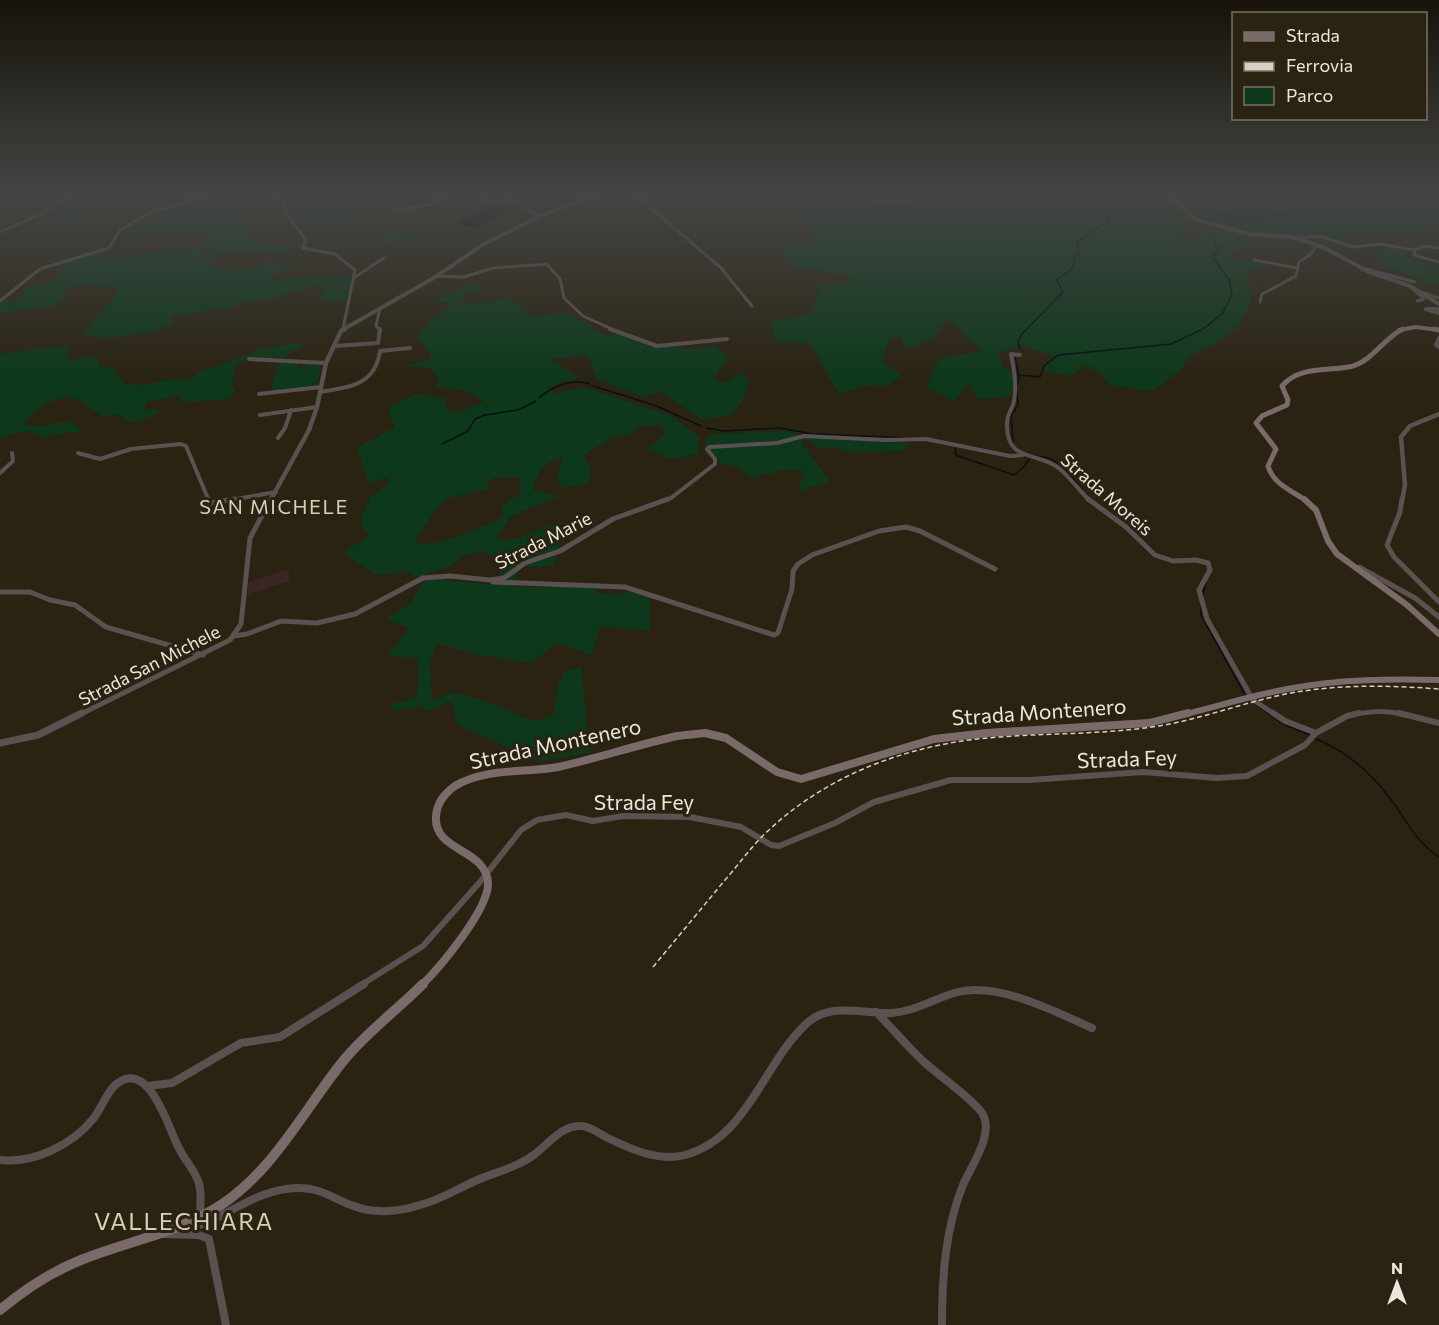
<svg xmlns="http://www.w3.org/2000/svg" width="1439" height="1325" font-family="Commissioner,sans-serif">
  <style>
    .education { fill: #392524 }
    .green { fill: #0d381b; fill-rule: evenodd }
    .water { fill: #051114 }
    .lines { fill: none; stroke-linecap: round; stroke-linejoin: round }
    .stream { stroke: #051114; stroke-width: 1.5 }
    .minor-far4 { stroke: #5b5150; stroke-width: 3 }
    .minor-far3 { stroke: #5b5150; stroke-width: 4 }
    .minor-far2 { stroke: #5b5150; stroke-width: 5 }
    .minor-far1 { stroke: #5b5150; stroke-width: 6 }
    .minor { stroke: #5b5150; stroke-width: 8 }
    .tertiary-far3 { stroke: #5b5150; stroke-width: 4 }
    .tertiary-far2 { stroke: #5b5150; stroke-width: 4.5 }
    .tertiary-far1 { stroke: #5b5150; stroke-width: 5 }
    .tertiary { stroke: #5b5150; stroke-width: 7 }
    .secondary-far4 { stroke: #7a6a69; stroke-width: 4 }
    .secondary-far3 { stroke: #7a6a69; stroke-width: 5 }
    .secondary-far2 { stroke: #7a6a69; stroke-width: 6 }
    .secondary-far1 { stroke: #7a6a69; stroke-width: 8 }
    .secondary { stroke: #7a6a69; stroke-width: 10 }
    .rail { stroke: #d6d1c6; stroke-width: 1.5; stroke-dasharray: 5 3; stroke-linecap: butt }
    .labels { text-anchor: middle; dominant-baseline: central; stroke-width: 6; stroke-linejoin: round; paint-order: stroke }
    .street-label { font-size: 18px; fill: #ece7dd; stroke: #2a2312 }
    .neighbourhood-label { font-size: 20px; letter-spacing: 1.5px; fill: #d8cfba; stroke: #2a2312 }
    .near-street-label { font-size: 21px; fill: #ece7dd; stroke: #2a2312 }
    .near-neighbourhood-label { font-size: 24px; letter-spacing: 1.5px; fill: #d8cfba; stroke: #2a2312 }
  </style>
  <rect width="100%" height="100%" fill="#2a2312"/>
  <path class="education" d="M288 569 290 581 247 595 249 582Z"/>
  <path class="green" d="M0 195H122L113 199H102L90 210 56 228 46 225 73 208 55 202 32 203 20 211 0 214V204H6L13 197 0 198Z
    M228 195 239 198H229L224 201 249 227V231L264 248 292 247 304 238 305 242C291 261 244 250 222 251L211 265 224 270H236L272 262 297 269 277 273 271 279 272 281 300 276H353L346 300 321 302 324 286 321 284 265 301 252 300 224 309 174 315 171 317 173 322 171 325C149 334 105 343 83 333L118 292 114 287 71 286 66 291 65 298 52 307 0 313V302L19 300 23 296 24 287C40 284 52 284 64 270L57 264 99 253 108 260H112L149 252 186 250 209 243 196 261H204L212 252V244L197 234 133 235 127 230 148 225 162 213 158 211 183 204 213 201Z
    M792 195 840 201 847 198 843 195H1169L1185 213 1181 211 1172 214 1175 220 1192 229 1181 236V243L1193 241 1206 229 1221 232 1222 228 1241 233 1294 239 1297 245 1283 240 1252 237 1251 246 1232 252 1230 262 1249 259 1263 266 1247 273 1246 278 1250 286V303L1239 326 1216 343 1189 356 1181 370 1153 391 1109 385 1102 374 1087 365 1071 376 1043 370 1054 357 1025 346 998 353 1003 367 1013 372 1012 396 977 399 970 382 955 401 925 387 940 358 981 351 952 322 946 320 934 338 921 343 915 348 903 346 901 337 889 339 882 361 902 375 886 386 865 385 839 394 810 344 777 342 770 322 810 314 821 285 847 284 853 277 794 267 777 248 816 241 806 227 805 220C799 217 795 218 789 216 782 215 776 210 768 208L796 200Z
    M1173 195H1439V223L1415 222 1428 230 1400 237 1358 231 1339 240 1298 235 1304 236 1296 237 1293 234C1278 235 1261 235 1246 232 1226 228 1181 214 1173 195Z
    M340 204 344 210 354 216 355 223 373 225 354 227 346 226 340 222 307 225 296 219 318 209Z
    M398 228 426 231 418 240 404 239 388 244 384 243V238L366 237 389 236 392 230Z
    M1379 246C1399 246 1420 265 1439 268V286L1379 264 1381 256 1373 249Z
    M477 283 482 289 462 296 463 303 490 302 511 298 533 317 566 312 594 326 595 331 608 335 618 333 648 346 658 347 674 346 688 350 714 346 728 357 714 379 725 383 741 373 750 380 744 398 732 415 702 420 660 391 644 397 597 379 588 355 549 359 579 377 547 387 554 394 585 387 672 416 699 437 698 454 670 459 648 448 666 434 660 425H641L631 434 613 437 584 455 591 468 588 484 561 488 557 475 563 458C545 460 537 473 533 490L559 496 511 516 496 540 516 539 553 524 560 545 553 566 522 567 514 579V587H595L598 593 617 595 626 591 650 597V631L600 626 592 655 557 643 531 663 480 655 438 644 430 661 432 700 455 692 485 701 532 721 553 716 558 685 565 671 581 667 590 753 542 760 516 758 514 750 457 724 451 701 426 712 420 706 392 711 391 704 416 698 419 682 417 659 388 655 409 628 386 619 411 603 422 582 434 579 498 585 502 559 481 551 461 557 451 566 416 578 409 571 375 575 343 552 369 536 360 522 370 497 389 483 388 477 369 483 358 453 359 447 395 427 388 412 389 408 415 394 447 399 445 408 458 413 484 401 466 391 437 387V375L430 368 407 366 429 359 431 354 417 339C426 322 435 315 452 307V305L445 302 435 303 432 301ZM495 477H519L520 493 502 506 503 515C495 524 489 523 478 528 454 538 441 545 414 543L435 510 448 498 488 489 490 486 487 482Z
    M290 342 303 344 299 349 291 350 287 357 251 358 235 365 232 373 235 374 230 386 234 388 235 393 228 399 184 402 178 396 147 402 144 411 156 408 160 412 141 420 130 422 120 415 101 416C95 411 81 400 73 398 59 393 30 412 24 424 41 429 55 421 72 422L81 431 42 437 30 431 0 437V354L69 345 67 362 92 356 97 358 99 366 115 368 116 374 123 379 124 384C144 386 149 384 168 380 178 378 189 381 197 376L194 374 248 355 260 348 288 345Z
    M279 359 298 362 297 368H302L304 362 321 365 317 385 271 391Z
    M788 431 805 437 909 443 904 451 849 452 833 447 819 449 812 442 803 440 801 442 830 481C820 487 811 484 803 492L798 491 805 471 784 470 752 478 735 466 718 463 719 459 707 447 705 441 710 434Z"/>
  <path class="water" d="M492 206H497L507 212 476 227 461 226 462 219Z"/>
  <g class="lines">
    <path class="stream" d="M792 195C832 202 917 216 952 195
      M1182 195C1215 225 1259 217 1300 213L1305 210 1309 195
      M1372 195H1375
      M1390 195 1439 198
      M1020 349 1018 341 1022 334 1063 292 1057 280 1073 268 1074 259 1079 253 1077 241 1108 222 1100 195
      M1015 355 1019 378 1017 385
      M1019 375 1040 377 1044 366 1058 355 1171 344 1203 329 1222 314 1232 295 1229 280 1213 257 1219 249 1215 245V238
      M593 386 654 405 701 426
      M539 398C553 386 572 378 590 384
      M706 428 724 431 779 428 813 434 912 438
      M1013 443 1011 416 1018 405 1017 393
      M442 444 468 431 475 419 485 415 518 410 536 401
      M955 446 956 455 1014 475 1024 467 1029 459
      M1033 456C1058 455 1068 472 1082 490
      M1203 595 1206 582
      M1201 606V615L1245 695
      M1252 702 1283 724 1310 735
      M1314 738C1346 751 1372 773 1392 801 1407 821 1417 843 1439 857"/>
    <path class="minor-far4" d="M271 195 282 201C285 217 298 227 306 240L303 248 335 254 355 270 343 329
      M482 195V199L493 203 511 200 540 216
      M636 195 721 268 752 306
      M396 210 433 204 448 195
      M0 232 43 213 72 195
      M1293 237H1322L1353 247 1380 244 1415 250
      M1415 250 1414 255 1439 262
      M1415 250 1424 246 1439 248
      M1254 260 1298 268
      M1359 267 1415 282
      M436 276 464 277 493 268 547 264 560 279 564 298 583 316 614 330
      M355 277 384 258
      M1414 290 1424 299 1417 301
      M1418 291 1439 298
      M0 301 40 269 109 248 120 230 149 213 209 195
      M1260 302 1262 294 1296 276 1299 262 1311 254 1317 245
      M380 330 376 326 380 308"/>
    <path class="minor-far3" d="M610 329 657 346 727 339
      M1439 338 1436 345 1439 347
      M334 346 378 343 380 329
      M1020 355 1011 354C1014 368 1017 386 1014 401 1013 408 1007 414 1007 423 1006 464 1038 450 1061 470 1071 479 1080 491 1090 501
      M249 359 326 363
      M320 392C349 387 375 386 380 351L410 348
      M259 394 321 387
      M260 415 317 407
      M278 438 285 428 291 410
      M78 453 100 459 131 449 181 444 186 446 209 501
      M0 473 13 461 12 453
      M225 501 276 492
      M664 501 671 498 715 464V459L707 449 710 447 777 443 804 436 886 440 926 439 1010 456 1023 455"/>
    <path class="minor-far2" d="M208 499 210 503 234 499
      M1088 499 1126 527 1155 555 1173 561 1196 560 1208 563 1210 570 1199 590 1207 619 1253 700 1276 715
      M493 582 625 587 774 635 778 633 792 589 793 571 798 564 812 555 879 531 906 527 920 531 995 569
      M0 592H30L50 600 75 605 106 627 203 655
      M234 636 247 634 281 621 317 623 355 614 423 578 450 576 490 580 504 578 525 563 560 551 613 519 668 499
      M1352 715C1371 711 1386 710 1405 715"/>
    <path class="minor-far1" d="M1273 713 1285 721 1316 733
      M1399 713 1439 723
      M361 985 423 946 480 882 521 830 537 820 566 815 593 821 623 816 690 817 741 827 771 845 779 846 835 823 874 802 951 780H1030L1143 772 1217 778 1247 776 1305 745 1316 733 1347 716 1359 713"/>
    <path class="minor" d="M876 1012C892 1028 907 1046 924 1062 937 1074 974 1100 982 1113 995 1134 971 1166 963 1185 945 1229 942 1278 942 1325
      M147 1086 172 1083 241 1043 280 1037 364 984
      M0 1160C33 1164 72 1145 93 1119 103 1107 108 1086 123 1080 146 1070 161 1108 168 1123 172 1133 176 1143 181 1152 187 1163 196 1172 199 1184 202 1194 200 1205 200 1216
      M192 1222 198 1225 207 1223C236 1209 266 1187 300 1188 320 1188 333 1198 351 1205 373 1214 398 1212 420 1205 440 1200 457 1189 475 1181 495 1172 517 1168 535 1154 548 1144 562 1125 581 1126 591 1126 599 1134 608 1138 630 1149 660 1162 685 1155 747 1138 763 1065 805 1025 829 1001 862 1014 892 1013 916 1011 935 998 958 992 999 982 1056 1012 1092 1028
      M160 1234 199 1235 209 1239 226 1325"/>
    <path class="tertiary-far3" d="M1170 195 1189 214 1201 221 1248 234 1292 237 1305 241 1325 248 1367 271 1410 286 1439 304
      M1439 309H1426L1439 313
      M342 330 432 279 484 244 543 215 595 195"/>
    <path class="tertiary-far2" d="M270 501 309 430 317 407 326 363 341 331 345 329
      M1402 501 1405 485 1401 437 1410 426 1439 414"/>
    <path class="tertiary-far1" d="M1402 499 1400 512 1387 545 1394 557 1439 602
      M1359 567 1415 598 1439 617
      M79 715 230 640 241 624 250 538 271 499"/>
    <path class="tertiary" d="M0 743 38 735 82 713"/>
    <path class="secondary-far4" d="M1399 330 1416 327 1439 330"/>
    <path class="secondary-far3" d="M1434 329 1439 330
      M1307 501C1292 491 1273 484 1268 466L1276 449 1256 423 1262 416 1287 405 1288 400 1282 386C1300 365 1329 372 1353 366 1373 360 1385 337 1403 329"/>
    <path class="secondary-far2" d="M1304 499 1316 510 1328 541 1337 554 1407 605 1439 634
      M1182 715C1219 706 1256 694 1293 688 1342 679 1390 679 1439 680"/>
    <path class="secondary-far1" d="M422 985C440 967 489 909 488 883 486 848 433 852 436 816 437 803 445 793 455 786 484 768 525 773 558 767 598 758 637 745 677 736L705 733 726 738 777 772 801 779 934 739 987 733 1149 723 1188 713"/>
    <path class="secondary" d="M0 1310C25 1289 51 1272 81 1260 127 1241 179 1233 221 1205 275 1169 305 1108 344 1060 368 1031 397 1010 423 984"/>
    <path class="rail" d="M653 967C677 938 701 909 725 880 740 863 753 844 770 829 825 778 896 750 969 740 1032 732 1096 736 1159 726 1200 719 1240 704 1281 695 1333 684 1386 685 1439 689"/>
  </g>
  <linearGradient id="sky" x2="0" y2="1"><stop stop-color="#17130a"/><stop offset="0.51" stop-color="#444544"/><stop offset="1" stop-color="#444544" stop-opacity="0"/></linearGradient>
  <rect width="1439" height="380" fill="url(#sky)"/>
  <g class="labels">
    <g class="street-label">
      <text transform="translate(1107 494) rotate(41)">Strada Moreis</text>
      <text transform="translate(543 540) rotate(-27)">Strada Marie</text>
      <text transform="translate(149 665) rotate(-27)">Strada San Michele</text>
    </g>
    <g class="neighbourhood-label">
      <text x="274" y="506">SAN MICHELE</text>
    </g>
    <g class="near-street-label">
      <text transform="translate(1039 711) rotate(-4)">Strada Montenero</text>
      <text transform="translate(555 743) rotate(-12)">Strada Montenero</text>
      <text transform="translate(1127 758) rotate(-2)">Strada Fey</text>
      <text x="644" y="801">Strada Fey</text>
    </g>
    <g class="near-neighbourhood-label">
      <text x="184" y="1220">VALLECHIARA</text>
    </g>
  </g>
  <rect x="1232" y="12" width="195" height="108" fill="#2a2312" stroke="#787163" stroke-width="1.5"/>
  <rect x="1244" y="32" width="30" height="9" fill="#7a6a69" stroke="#787163" stroke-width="1.5"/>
  <text x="1286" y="42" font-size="18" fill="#ece7dd">Strada</text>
  <rect x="1244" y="62" width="30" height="9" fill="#d6d1c6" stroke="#787163" stroke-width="1.5"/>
  <text x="1286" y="72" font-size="18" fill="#ece7dd">Ferrovia</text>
  <rect x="1244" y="87" width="30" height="18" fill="#0d381b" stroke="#787163" stroke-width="1.5"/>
  <text x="1286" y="102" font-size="18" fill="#ece7dd">Parco</text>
  <g transform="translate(1397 1283)" stroke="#2a2312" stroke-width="4.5" paint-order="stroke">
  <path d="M0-4.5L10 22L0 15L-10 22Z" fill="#ece7dd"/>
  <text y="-9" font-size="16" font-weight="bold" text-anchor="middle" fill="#ece7dd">N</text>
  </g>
</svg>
